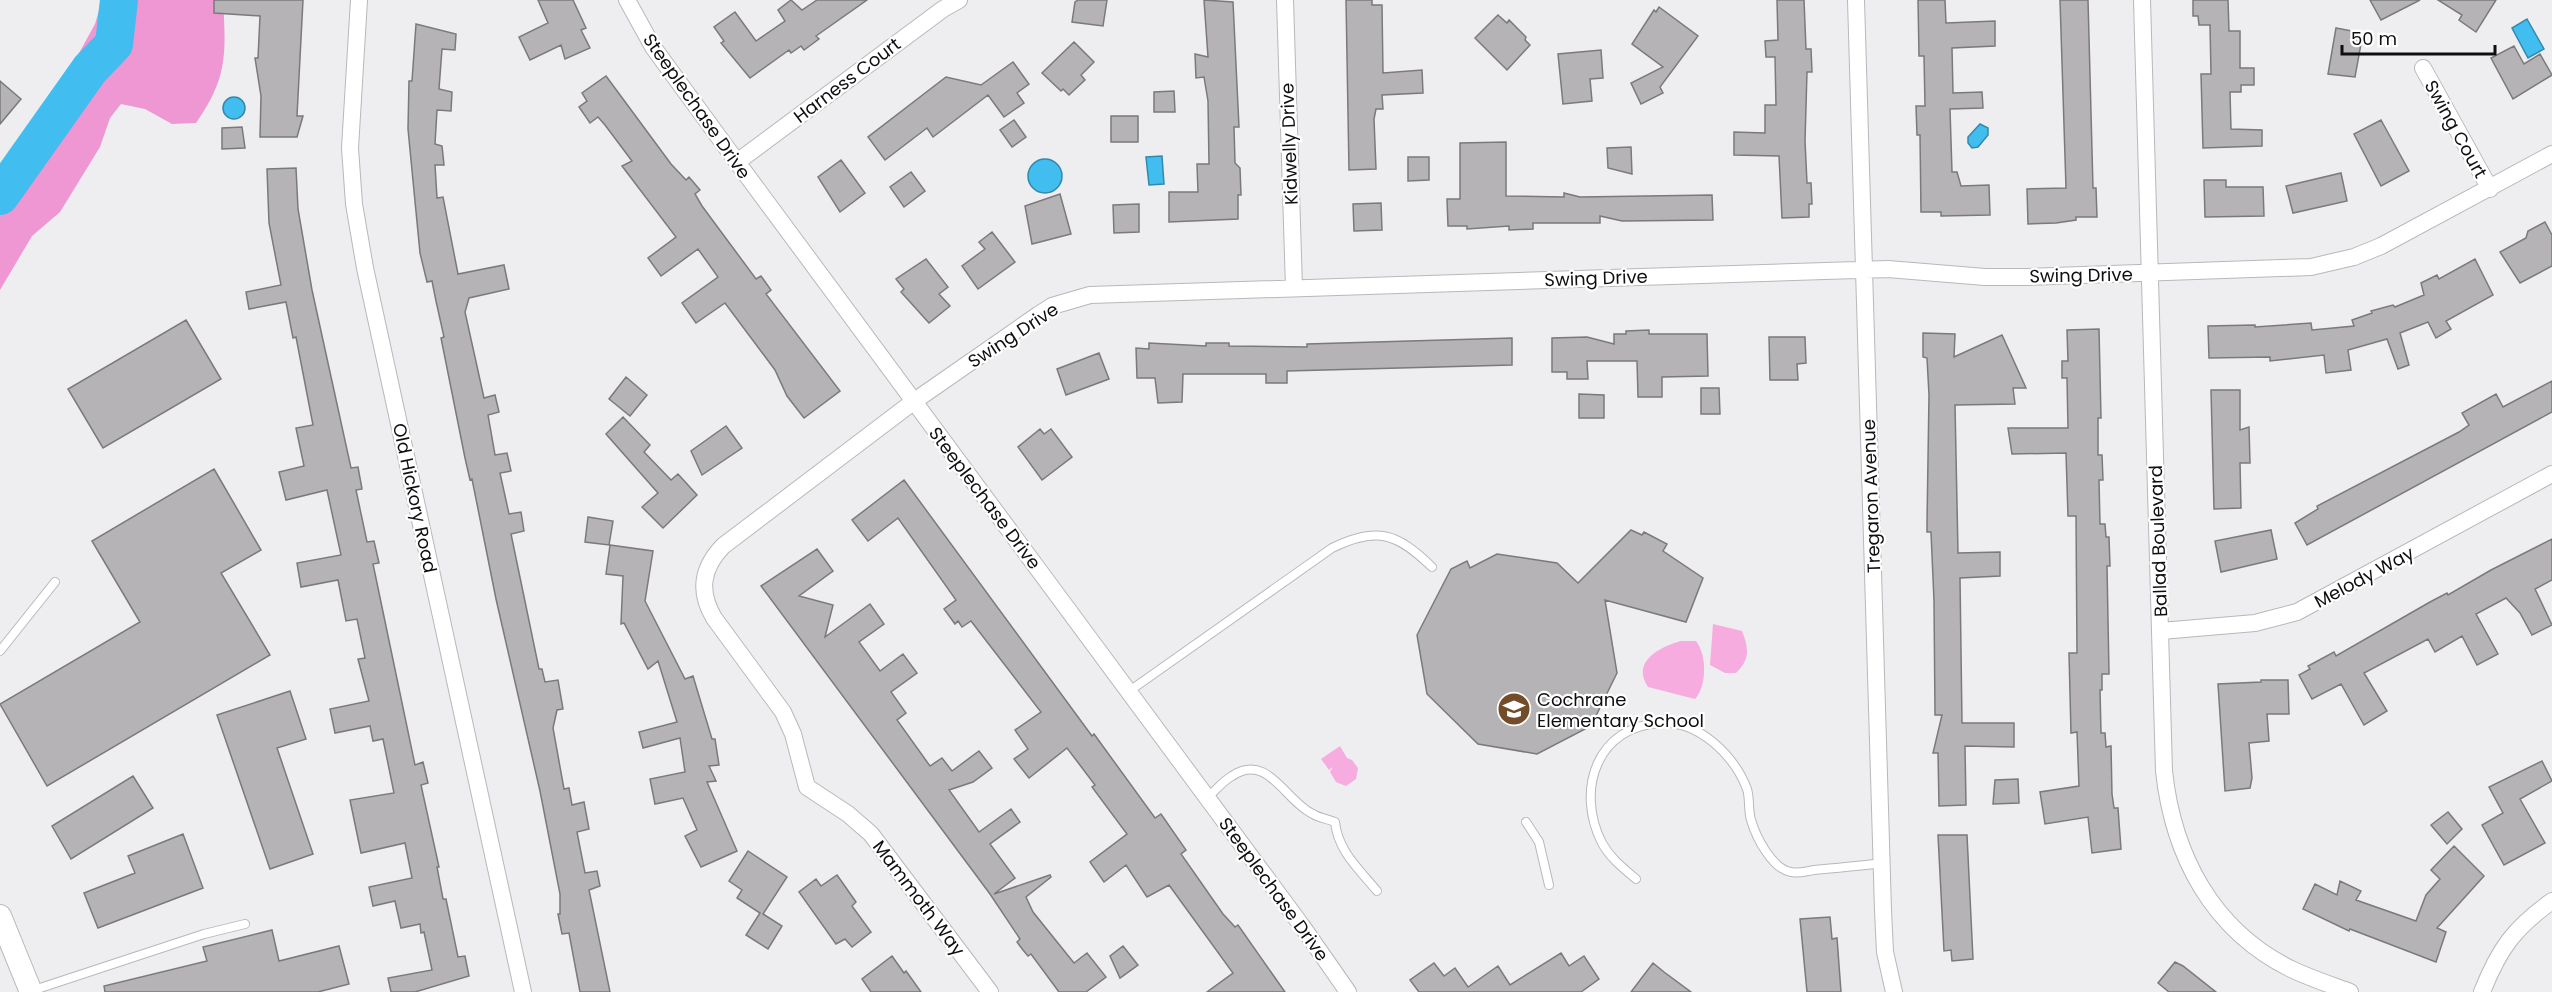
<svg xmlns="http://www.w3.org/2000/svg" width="2552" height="992" font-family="Poppins,sans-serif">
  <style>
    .green { fill: #f6acde }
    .forest { fill: #ee97d2 }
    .water { fill: #42bdef; stroke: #3389ac; stroke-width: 1.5 }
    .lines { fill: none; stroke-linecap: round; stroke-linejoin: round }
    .river { stroke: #42bdef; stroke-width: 38 }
    .building { fill: #b5b3b6; stroke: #7a797b; stroke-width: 1.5 }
    .lane-casing { stroke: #b8b8bc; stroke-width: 10 }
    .street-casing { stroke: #b8b8bc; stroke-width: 18 }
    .secondary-casing { stroke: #b8b8bc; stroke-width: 24 }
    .lane { stroke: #fff; stroke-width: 8 }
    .street { stroke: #fff; stroke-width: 16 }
    .secondary { stroke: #fff; stroke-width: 22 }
    .labels { text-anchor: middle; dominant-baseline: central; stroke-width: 4.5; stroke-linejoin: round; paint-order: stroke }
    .street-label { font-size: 18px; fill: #0f0f10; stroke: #fff }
    .poi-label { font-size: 18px; fill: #0f0f10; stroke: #fff; text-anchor: start }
  </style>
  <rect width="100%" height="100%" fill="#eeeef1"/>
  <path class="green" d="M1713 624 1742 631C1749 648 1750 660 1736 673H1725L1710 665Z
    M1681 641H1696C1707 655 1707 686 1695 699L1648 687C1631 662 1659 647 1681 641Z
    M1340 746 1347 758 1352 760 1358 768 1356 779 1346 786 1336 782 1330 772 1333 767 1329 770 1321 759Z"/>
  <path class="forest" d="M102 0H223C226 53 228 78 196 123L172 124 145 109 121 104 110 118 100 147 60 212 32 236 0 290V174L32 131 72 66 95 24Z"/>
  <path class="water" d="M2527 19 2544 49 2528 58 2512 28Z
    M223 108a11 11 0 1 1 22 0a11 11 0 1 1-22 0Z
    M1980 124 1988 128V135L1978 147 1972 148 1968 143V137Z
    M1162 156 1164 184 1149 185 1146 157Z
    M1028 176a17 17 0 1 1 34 0a17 17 0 1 1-34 0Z"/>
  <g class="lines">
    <path class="river" d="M0 196 90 69 114 44 119 0"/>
  </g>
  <path class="building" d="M214 0H303L297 116H303L297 137H260L261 96 255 58H258L260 16 214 13Z
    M538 0H573L586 28 581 30 590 48 565 59 561 45 530 60 519 37 548 23Z
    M791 0 802 10 817 0H867L816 36 819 39 804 50 801 46 791 53 789 50 750 78 721 43 724 41 714 27 735 12 756 41 785 21 778 10Z
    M1078 0H1107L1103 26 1072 22 1075 2Z
    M1204 0 1233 2 1239 127H1234L1235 163 1240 168 1241 195H1238V219L1169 222V192H1198L1197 164H1209L1208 101 1204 77 1196 78 1195 54 1208 57Z
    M1346 0H1372V5H1382L1383 73 1422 70 1423 93 1382 95 1383 109H1376L1374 119 1376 169 1349 170Z
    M1777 0H1804L1806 49H1811L1812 72H1807L1805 141 1807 183H1811L1812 204H1809V217L1782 218 1779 156 1734 155V132L1765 133V105H1776L1775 57H1766L1765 41 1778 40Z
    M1918 0H1945L1946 23 1995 21V46L1952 48 1953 93 1982 92 1983 108 1950 109 1952 172H1957L1961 186 1989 185 1990 215 1941 216V212H1921L1920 135H1917L1916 106H1925L1924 56H1919Z
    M2060 0H2088L2093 188H2096L2097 217H2076V220L2056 223 2028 224 2027 189 2066 188Z
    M2193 0H2228L2229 31H2240V68H2254V85H2241V92H2230L2231 129 2262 130V146L2203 148 2201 74H2211L2210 25H2199L2198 16H2193Z
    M2370 0H2420L2381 20Z
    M2438 0H2496L2476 32 2459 20 2462 15Z
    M1659 7 1698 36 1660 87 1663 93 1641 104 1631 83 1663 67 1632 44 1654 10 1656 12Z
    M1498 15 1507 23 1509 20 1526 37 1525 40 1530 45 1507 70 1475 38Z
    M416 24 456 34 455 50 442 49 439 89 452 92 451 111 437 110 435 144 442 146 444 165H435L437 198 443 197 458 274 504 265 509 289 469 298 465 312 484 398 495 395 499 412 488 415 495 455 507 453 511 471 500 473 509 514 521 512 524 531 511 534 539 669H542L545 682 558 680 563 709 557 710 553 728 564 789 569 788 572 805 584 802 589 829 577 832 585 873 597 871 600 886 589 890 610 992H580L569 933 562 934 558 914H560V894L540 791 496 599 472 479 470 480 465 458 441 338 444 337 436 301 432 281 427 282 420 253 408 129 409 81H412Z
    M2336 28 2363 33 2355 77 2328 74Z
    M1074 42 1094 62 1081 75 1085 80 1069 95 1063 89 1061 91 1042 73Z
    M2514 46 2524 64 2540 54 2552 75 2513 99 2491 58Z
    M1601 50 1603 78 1590 79 1592 101 1563 104 1558 54Z
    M1013 62 1029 84 1017 93 1024 103 1004 117 988 95 933 137 927 128 885 160 868 137 946 77 981 85Z
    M606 76 671 164 686 180 689 177 700 190 695 194 702 206 756 279 761 276 771 290 766 294 840 391 804 418 787 396 775 370 725 303 696 323 682 303 718 277 698 249 661 276 648 258 676 237 622 166 632 161 605 125 598 117 590 123 579 107 587 101 582 93Z
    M0 81 21 99 0 124Z
    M1174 91 1175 112H1154V92Z
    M1111 116H1138V142H1111Z
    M1014 120 1026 137 1012 147 1000 130Z
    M2381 120 2409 171 2381 186 2354 134Z
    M242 127 245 148 222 149V128Z
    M1506 142V196L1564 197V193L1580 197 1712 195 1713 220 1622 221 1600 216V223H1533V229L1509 230V226L1467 229V226H1448L1447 199H1460V143Z
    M1631 147 1632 174 1608 168 1607 148Z
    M1408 157H1429V180L1408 181Z
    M841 160 865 193 840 212 818 177Z
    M296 168 298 209 312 290 351 468 358 467 362 489 356 490 367 542 374 541 379 563 373 564 415 765 423 762 428 783 421 785 439 867H437L443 899H446L458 957 465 956 469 976 415 992H391L388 978 432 970 424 932 421 933 420 924 401 928 395 901 373 906 369 887 412 878 405 843 361 853 350 800 394 793 383 739 373 741 370 726 335 733 330 709 369 701 358 659 365 658 357 619 346 621 338 580 301 587 297 563 341 555 327 490 286 500 279 472 304 466 296 428 313 425 296 337 293 338 286 302 249 309 246 292 281 285 269 223 267 169Z
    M911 172 925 191 904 207 890 187Z
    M2341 173 2347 201 2293 213 2286 186Z
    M2204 180H2226V187H2263L2264 216 2205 217Z
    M1060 194 1071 234 1032 244 1025 206Z
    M1381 203 1382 230 1354 231 1353 204Z
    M1139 204V232L1114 233 1113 205Z
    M2545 222 2552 235V266L2520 283 2500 252 2526 238 2528 231Z
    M992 232 1015 262 978 289 962 266 985 249 979 242Z
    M926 259 948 287 939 294 950 306 929 323 901 292 904 289 896 279Z
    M2475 259 2493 295 2446 321 2451 329 2436 338 2428 322 2400 333 2409 365 2398 369 2387 339 2348 350 2351 370 2326 373 2324 355 2270 361V357L2209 358 2208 326 2255 325V327L2311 323 2312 330 2354 326 2352 320 2372 313 2371 311 2393 305 2395 307 2424 295 2421 283 2437 275 2439 279Z
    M186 320 221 379 103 448 68 389Z
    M2099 329 2101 418H2098V455H2102L2103 480H2099L2100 524H2105L2106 537H2109L2110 566H2107L2109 674H2102V690H2100L2101 733H2105L2106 747 2111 746 2112 794 2114 808H2118L2121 849 2092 853 2088 817 2045 824 2040 792 2079 786 2077 732 2071 733 2069 653H2077L2076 516H2068L2066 453 2012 454 2008 428H2068L2067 378H2062V361H2068L2067 330Z
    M1649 330V334H1707L1708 376 1662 377V397H1638L1637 361H1587L1588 379H1567V372H1552V338L1587 337 1614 344V334H1626V331Z
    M1923 333 1955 334 1954 357 2002 335 2026 388H2013L2015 404 1955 405 1958 553 2000 552V576L1960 578 1962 723H2014V747L1965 746 1966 805 1939 806 1938 753H1933L1942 715H1935L1934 601 1931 532H1927V523L1929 395 1927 358 1923 357Z
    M1769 337H1805L1806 363 1797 364 1798 380H1770Z
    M1512 338V365L1287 371V383H1266V374H1183L1182 402 1158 403 1155 378H1137L1136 348 1149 349V343L1206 346V343H1229V346L1307 347V344Z
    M1099 353 1109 379 1066 395 1057 369Z
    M626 377 647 395 630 416 609 399Z
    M2552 381V412L2307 545 2295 523 2318 509 2317 506 2459 432 2469 425 2462 413 2496 394 2503 407Z
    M1701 388H1719L1720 414H1701Z
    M2211 390H2240V430L2249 427 2250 463H2240L2241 508 2214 509Z
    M1579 394 1604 395V418H1579Z
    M623 417 650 445 644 452 671 480 678 474 697 495 663 528 642 507 658 493 606 434Z
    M726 426 742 448 702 475 691 451Z
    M1040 429 1044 434 1051 429 1072 457 1042 480 1018 447Z
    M214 469 261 550 221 573 270 655 47 786 0 704 140 622 92 541Z
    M904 480 1092 736 1094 734 1155 818 1161 814 1186 850 1181 854 1223 914 1235 927 1238 925 1285 992H1207L1233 973 1169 885 1147 897 1126 865 1104 882 1090 862 1127 834 1092 787 1095 785 1067 748 1029 778 1014 759 1028 749 1015 730 1041 712 971 621 962 627 958 621 955 624 944 609 956 600 898 518 868 541 852 520Z
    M588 517 613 521 609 545 585 542Z
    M1631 530 1642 535 1644 532 1667 544 1663 551 1703 578 1686 622 1605 600 1617 673 1591 726 1537 754 1478 744 1427 694 1417 635 1451 569 1467 561 1470 568 1497 554 1557 563 1578 583Z
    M2271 530 2277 559 2221 572 2215 541Z
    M2552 539V580L2535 589 2552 625 2532 635 2520 613 2506 598 2476 614 2498 654 2477 665 2462 636 2435 652 2428 639 2364 673 2387 711 2364 725 2341 684 2312 699 2299 675 2310 669 2308 666 2334 652 2336 656 2430 602 2447 593 2448 595 2491 570Z
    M610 545 653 551 645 601 685 679 693 676 712 739H715L719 765 709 766 716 781 707 782 737 851 701 867 685 836 697 830 683 798 655 804 650 779 685 772 680 738 643 748 639 732 677 722 658 661 648 669 624 623 621 624 623 576 606 574Z
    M817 549 833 571 799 596 833 605 825 637 870 604 884 624 859 642 880 671 903 654 917 673 891 692 906 713 897 720 930 766 942 758 952 771 979 751 992 768 973 782 949 790 979 832 1011 809 1020 822 990 844 1015 878 994 894 1050 875 1051 877 1026 897 1033 912 1074 963 1087 953 1106 977 1086 992H1059L1031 954 1028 956 1023 950 1017 942 1020 939 990 894 761 586Z
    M2261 680H2288L2289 714H2267L2269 741 2249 743 2252 778 2250 788 2225 791 2218 684 2261 682Z
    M290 691 306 739 277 748 313 854 270 869 217 715Z
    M2542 761 2552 781 2520 799 2545 843 2504 865 2482 825 2503 813 2489 787Z
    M133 776 153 808 71 859 52 826Z
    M2018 779 2019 803 1993 804 1995 780Z
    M2448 812 2462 829 2447 844 2431 825Z
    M183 834 203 888 98 928 84 893 135 873 128 856Z
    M1938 835H1967L1973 959 1952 961 1951 950 1944 951Z
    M2454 846 2484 876 2437 928 2446 932 2436 962 2350 929 2349 931 2303 909 2315 884 2337 895 2340 881 2361 891 2356 900 2416 921 2426 895 2440 879 2431 870Z
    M748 851 787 877 763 914 782 926 768 949 746 935 760 913 737 898 742 890 729 881Z
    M837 875 856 902 852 906 871 932 852 947 845 939 836 944 799 892 816 879 821 886Z
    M1830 917 1832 939 1837 938 1841 992H1807L1800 919Z
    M272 930 279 961 339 946 349 984 318 992H105L104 986 207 961 203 947Z
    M1123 946 1138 965 1120 978 1110 956Z
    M1561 953 1569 966 1584 956 1599 979 1581 992H1419L1410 980 1434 963 1444 976 1455 968 1468 987 1498 966 1510 985Z
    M892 956 904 973 906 971 921 992H871L862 979Z
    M2175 962 2183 966 2216 992H2169L2158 983Z
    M1653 963 1664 972 1691 992H1631Z"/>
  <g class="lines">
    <g class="lane-casing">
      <path id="lane" d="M0 651 55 582
        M1128 692 1332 548C1377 526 1397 533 1432 567
        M1207 798C1215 791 1223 781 1232 776 1268 752 1285 801 1313 814 1319 818 1328 819 1335 822 1338 851 1359 869 1377 891
        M1526 822 1539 842 1549 885
        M1636 879C1623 868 1610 858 1602 843 1575 790 1597 725 1662 723 1699 721 1734 755 1747 789 1750 798 1748 810 1751 820 1756 837 1772 869 1791 872 1798 874 1807 871 1814 870 1836 868 1859 866 1882 863
        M31 991 204 934 245 924"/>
    </g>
    <g class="street-casing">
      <path id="street" d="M359 0 350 148 354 204 365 268 523 992
        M627 0 653 47 737 162 1302 926 1348 992
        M1285 0 1294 288
        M1856 0 1883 910 1885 952 1894 992
        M2142 0 2164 771C2173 855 2212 930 2291 969 2310 978 2331 985 2350 992
        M2423 68 2490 189
        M737 162 943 9 959 0
        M2161 631 2255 623 2297 612 2552 474
        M990 992 871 834 848 814 807 787 793 734 783 712 714 618C698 591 702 568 723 546L913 402 1038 315 1052 306 1090 295 1888 269 1985 277H2026L2311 267 2354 257 2381 246 2552 154
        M2482 992C2499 949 2514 928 2552 901"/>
    </g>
    <g class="secondary-casing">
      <path id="secondary" d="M0 916 31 992"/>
    </g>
    <use href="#lane" class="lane"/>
    <use href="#street" class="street"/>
    <use href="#secondary" class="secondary"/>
  </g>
  <defs>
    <g id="school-disc" transform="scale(1.725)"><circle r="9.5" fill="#734d29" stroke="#fff"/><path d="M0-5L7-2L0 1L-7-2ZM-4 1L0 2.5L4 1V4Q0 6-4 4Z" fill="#fff"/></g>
  </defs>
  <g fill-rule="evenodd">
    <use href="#school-disc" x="1514" y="709"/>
  </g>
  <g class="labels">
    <g class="street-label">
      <text transform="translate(847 80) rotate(-37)">Harness Court</text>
      <text transform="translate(697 106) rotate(55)">Steeplechase Drive</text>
      <text transform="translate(2456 129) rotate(61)">Swing Court</text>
      <text transform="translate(1289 144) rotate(-92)">Kidwelly Drive</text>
      <text transform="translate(2081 275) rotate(-1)">Swing Drive</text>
      <text transform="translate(1596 278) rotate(-2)">Swing Drive</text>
      <text transform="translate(1013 335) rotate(-33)">Swing Drive</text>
      <text transform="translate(1871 496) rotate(-92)">Tregaron Avenue</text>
      <text transform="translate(415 498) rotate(78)">Old Hickory Road</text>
      <text transform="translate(985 498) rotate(53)">Steeplechase Drive</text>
      <text transform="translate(2158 541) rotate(-92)">Ballad Boulevard</text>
      <text transform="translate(2364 577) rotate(-28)">Melody Way</text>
      <text transform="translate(1274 889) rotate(54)">Steeplechase Drive</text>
      <text transform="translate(919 898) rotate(53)">Mammoth Way</text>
    </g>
    <g class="poi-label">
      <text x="1537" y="699">Cochrane<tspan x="1537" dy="21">Elementary School</tspan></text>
    </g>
  </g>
  <path d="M2342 45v9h153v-9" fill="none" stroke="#0f0f10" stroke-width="3"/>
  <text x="2351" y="45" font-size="18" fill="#0f0f10" stroke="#ffffff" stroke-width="4.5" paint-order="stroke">50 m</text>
</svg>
